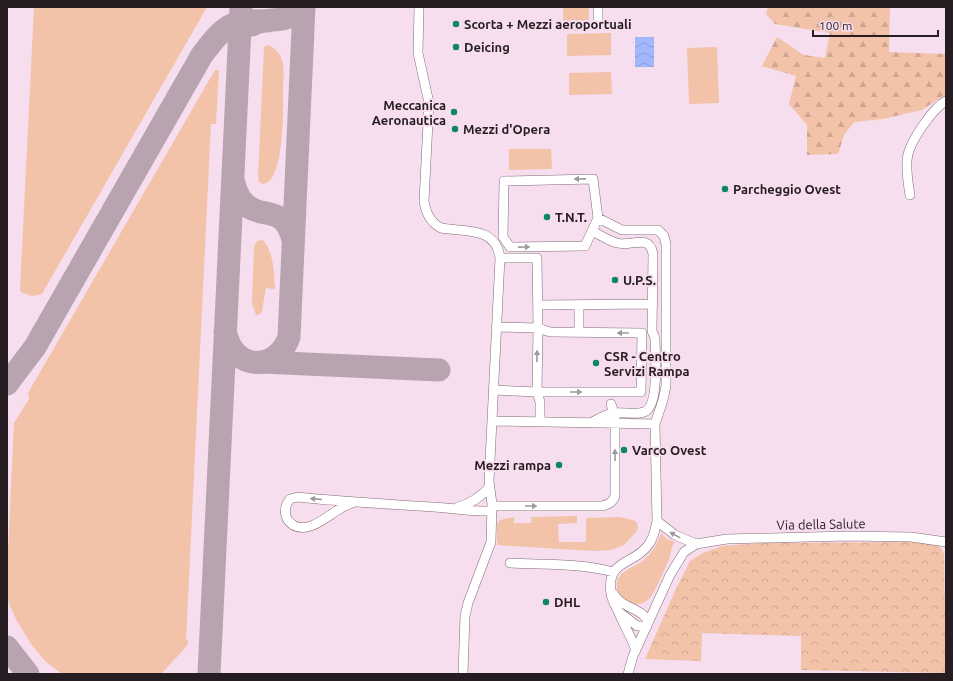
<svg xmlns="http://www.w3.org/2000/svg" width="953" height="681" font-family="Ubuntu,sans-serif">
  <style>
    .grass { fill: #f2c2a9 }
    .forest { fill: url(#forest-firs) }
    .park { fill: url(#park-crowns) }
    .water { fill: url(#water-waves) }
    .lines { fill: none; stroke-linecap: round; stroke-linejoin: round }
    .taxiway { stroke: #b8a4b1; stroke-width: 23 }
    .minor-casing { stroke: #806a78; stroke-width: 10 }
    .minor { stroke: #fff; stroke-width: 9 }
    .oneway { fill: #9d999c }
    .poi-dot { fill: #0e8566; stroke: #f7deee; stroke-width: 1.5 }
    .labels { text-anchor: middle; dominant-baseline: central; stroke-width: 4; stroke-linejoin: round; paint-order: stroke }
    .poi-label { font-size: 13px; font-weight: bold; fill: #261d23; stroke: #f7deee; text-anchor: start }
    .street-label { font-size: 13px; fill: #261d23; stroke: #f7deee }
  </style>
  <defs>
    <pattern id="forest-firs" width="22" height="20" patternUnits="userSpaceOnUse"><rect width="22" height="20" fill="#f2c2a9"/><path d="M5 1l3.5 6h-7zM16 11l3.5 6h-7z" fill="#cfa691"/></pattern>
    <pattern id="park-crowns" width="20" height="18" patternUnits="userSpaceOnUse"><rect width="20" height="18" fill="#f2c2a9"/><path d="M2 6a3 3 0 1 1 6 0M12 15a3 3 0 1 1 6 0" fill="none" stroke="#cfa691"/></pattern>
    <pattern id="water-waves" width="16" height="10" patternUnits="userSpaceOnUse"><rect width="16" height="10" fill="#a3b7fc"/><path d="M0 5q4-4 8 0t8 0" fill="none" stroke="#8c9dd8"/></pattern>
  </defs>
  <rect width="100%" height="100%" fill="#f7deee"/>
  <path class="grass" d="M34 7H207L42 294 32 296 21 292 20 289Z
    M563 7H589V31H563Z
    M611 33V55L567 56V34Z
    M268 45C275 48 280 53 282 60 285 69 283 82 283 91 283 109 285 181 263 184L259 182 258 176 264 47Z
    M717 47 719 103 689 104 687 48Z
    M215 70H219L216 124H211L186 640 189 641 186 647 161 674H62L45 661 31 644 17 621 9 604 7 590V573L14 423 29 399 28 393Z
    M611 72 612 94 569 95V73Z
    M509 149H551L552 169 509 170Z
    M263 240C274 253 274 272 275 289L266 288 262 311 260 314 256 315 252 304 254 247 257 241Z
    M577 516V523L558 524 559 542H586V518L620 517 636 521 638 527 637 531 624 545 611 550 593 551 497 545V524L500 520 514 517V523H531V517Z
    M661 533 667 539 675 542C671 547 671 554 669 559 666 567 655 592 650 598 646 602 640 605 634 604 628 603 622 599 619 594 609 572 634 569 645 559 653 552 657 543 661 533Z"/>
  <path class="forest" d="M768 7H890L889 52 946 54V94L922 110 883 119 854 122 844 135 838 154 807 155V125L789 104 796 76 762 66 777 37 804 55 825 58 830 33 775 24 766 14Z"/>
  <path class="park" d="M919 542 939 546 944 553 946 673 801 670V636L702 633 701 661 645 659 675 591 690 561 703 553 722 546 761 543Z"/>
  <path class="water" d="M635 37H654V67H635Z"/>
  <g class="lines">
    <path class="taxiway" d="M252 25C269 15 286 27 300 7
      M233 180C235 188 237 196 244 203 262 221 284 203 293 240
      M225 332C227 337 228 342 231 347 248 373 280 364 289 337L304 7
      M262 362 439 370
      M7 384 35 347 202 55C212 42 222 27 239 22 248 20 258 21 267 21
      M7 647 28 674
      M209 674 241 7"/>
    <g class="minor-casing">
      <path id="minor" d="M419 7 418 53 429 103 424 201C426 213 430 222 441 228 464 232 496 226 500 258L489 481 492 504 491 542 468 603 465 616 463 674
        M598 23V7
        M910 195C908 183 905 166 908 154 912 139 933 108 946 101
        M592 231 585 246 510 247 503 237 504 181 593 179 598 218
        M500 258H537L538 328 537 392 540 402V422
        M538 305 653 304
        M579 305V333
        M493 390 537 392H641L642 333 550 332 538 328 496 327
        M492 421 655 424
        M590 423C597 420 607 413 615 413 624 412 635 415 644 412 660 407 655 352 655 338L652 331 653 254C649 233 632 247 617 243 609 241 600 235 592 231L598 218 622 230H658L664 236 666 244V386L663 400 655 424 657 521C655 530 654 537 649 544 634 566 606 558 611 594 612 600 615 605 618 611 623 624 631 636 636 650
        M355 502C349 504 343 506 338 510 326 517 308 534 293 525 290 523 287 520 286 516 284 509 286 504 290 499L298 497C343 502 388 504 433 507 453 508 472 512 491 511
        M492 506H602C609 504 612 503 615 496V416L611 404
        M458 507C471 504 480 497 490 487
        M657 521 675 535 696 544
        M510 563C545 565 580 563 613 572
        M613 593C619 604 629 606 639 612 643 614 646 618 649 621
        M619 612 637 626H647
        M628 674 633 656 670 575 684 552 696 544 727 539 848 536 911 537 946 542"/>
    </g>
    <use href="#minor" class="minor"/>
  </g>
  <defs><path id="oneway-solid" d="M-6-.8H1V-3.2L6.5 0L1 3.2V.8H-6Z"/></defs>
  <g class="oneway">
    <use href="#oneway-solid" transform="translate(580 179) rotate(179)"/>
    <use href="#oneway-solid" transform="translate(524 247) rotate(-1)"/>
    <use href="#oneway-solid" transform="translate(623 333) rotate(180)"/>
    <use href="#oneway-solid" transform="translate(537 356) rotate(-89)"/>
    <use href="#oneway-solid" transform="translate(576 392)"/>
    <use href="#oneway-solid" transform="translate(615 455) rotate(-91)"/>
    <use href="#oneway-solid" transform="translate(316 499) rotate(-175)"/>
    <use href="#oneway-solid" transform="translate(531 506)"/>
    <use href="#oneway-solid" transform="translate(675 535) rotate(-151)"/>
  </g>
  <g class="poi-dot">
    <circle cx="456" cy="24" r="4"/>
    <circle cx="456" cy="47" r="4"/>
    <circle cx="454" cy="112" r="4"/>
    <circle cx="455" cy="129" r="4"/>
    <circle cx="725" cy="189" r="4"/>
    <circle cx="547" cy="217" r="4"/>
    <circle cx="615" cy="280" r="4"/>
    <circle cx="596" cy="363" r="4"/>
    <circle cx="624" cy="450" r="4"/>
    <circle cx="559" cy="465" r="4"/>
    <circle cx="546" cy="602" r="4"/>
  </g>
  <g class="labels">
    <g class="poi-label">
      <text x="464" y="24">Scorta + Mezzi aeroportuali</text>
      <text x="464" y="47">Deicing</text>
      <text x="446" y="105" text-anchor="end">Meccanica<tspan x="446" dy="15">Aeronautica</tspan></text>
      <text x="463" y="129">Mezzi d'Opera</text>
      <text x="733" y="189">Parcheggio Ovest</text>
      <text x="555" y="217">T.N.T.</text>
      <text x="623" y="280">U.P.S.</text>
      <text x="604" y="356">CSR - Centro<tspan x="604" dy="15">Servizi Rampa</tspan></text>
      <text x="632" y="450">Varco Ovest</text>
      <text x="551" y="465" text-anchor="end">Mezzi rampa</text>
      <text x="554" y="602">DHL</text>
    </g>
    <g class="street-label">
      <text transform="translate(821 524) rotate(-1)">Via della Salute</text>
    </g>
  </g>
  <rect width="953" height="681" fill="none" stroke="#261d23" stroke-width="16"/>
  <path d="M813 30v6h125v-6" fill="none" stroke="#261d23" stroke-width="2"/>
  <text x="819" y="30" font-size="12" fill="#261d23" stroke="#f7deee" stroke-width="3" paint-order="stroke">100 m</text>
</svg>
